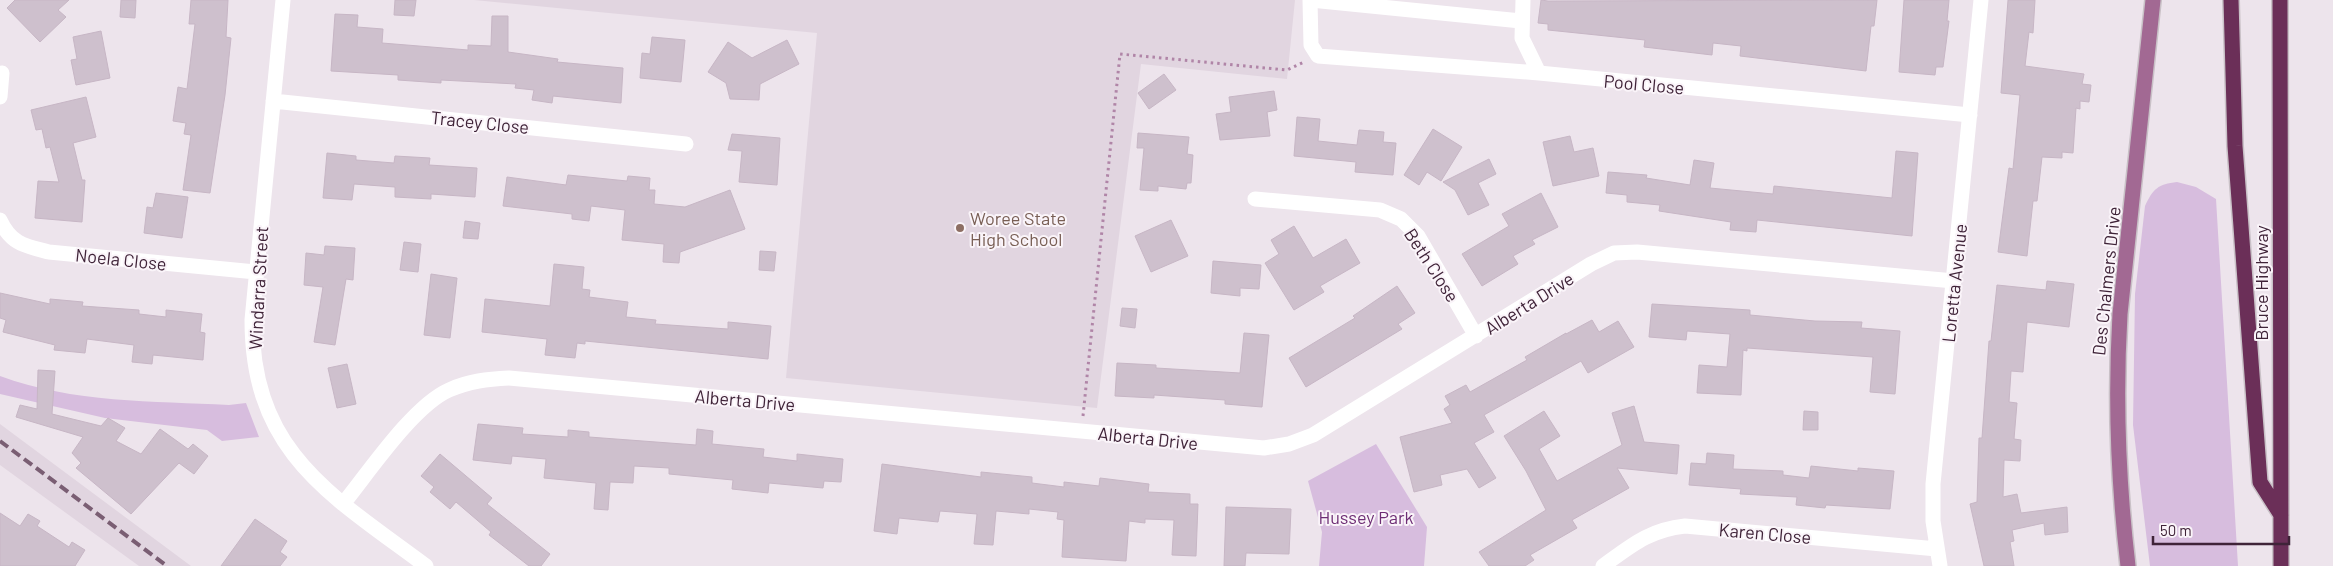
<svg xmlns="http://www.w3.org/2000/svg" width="2333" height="566" font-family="Barlow,sans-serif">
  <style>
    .built { fill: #e1d5e0 }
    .green { fill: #d7bdde }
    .building { fill: #cec0cd; stroke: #c7b6c5 }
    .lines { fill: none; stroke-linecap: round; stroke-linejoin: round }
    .major-casing { stroke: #c9c1c7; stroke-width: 18 }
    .highway-casing { stroke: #c9c1c7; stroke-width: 18 }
    .path { stroke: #b085a7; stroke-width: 3; stroke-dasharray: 2.5 4; stroke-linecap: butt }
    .minor { stroke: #fff; stroke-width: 15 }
    .major { stroke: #a26993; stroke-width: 15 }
    .highway { stroke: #6b2f58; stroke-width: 15 }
    .rail { stroke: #7a5e73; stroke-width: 4; stroke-dasharray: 10 5; stroke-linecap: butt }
    .education-dot { fill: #8d6e63; stroke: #faf4f9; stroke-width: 2 }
    .labels { text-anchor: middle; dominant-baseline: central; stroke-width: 4; stroke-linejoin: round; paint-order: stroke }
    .street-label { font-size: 18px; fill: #3f2338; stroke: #faf4f9 }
    .education-label { font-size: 18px; fill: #785e54; stroke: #faf4f9; text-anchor: start }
    .park-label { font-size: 18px; fill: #6e2e75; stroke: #faf4f9 }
  </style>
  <rect width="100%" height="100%" fill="#ede4ec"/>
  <path class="built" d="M474 0H1295L1287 79 1141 64 1097 408 786 378 817 33Z
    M0 424 191 566H139L0 465Z"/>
  <path class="green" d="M2177 182 2196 187 2216 199 2238 566H2150L2133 425 2135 294 2145 206C2153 189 2158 184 2177 182Z
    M0 376C72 403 154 401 229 405L246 403 259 437 222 441 207 430 105 418 0 394Z
    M1376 444 1427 527 1424 566H1319L1322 532 1308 481Z"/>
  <path class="building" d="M15 0H69L58 10 66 17 40 42 7 8Z
    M121 0H136L135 18 120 17Z
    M191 0H228L226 37 231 38 225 95 210 193 183 190 191 135 184 134 186 123 173 121 178 87 187 89 195 24H189Z
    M395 0H416L414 16 394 15Z
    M1541 0 1548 1 1877 0 1874 26H1871L1866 71 1740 56 1741 46 1713 43 1712 55 1644 47 1645 40 1548 30V24L1538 23Z
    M1904 0H1949L1947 21H1949L1943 67H1936L1935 75 1899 72Z
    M2008 0H2035L2033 33 2029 32 2025 66 2084 74 2082 84 2091 85 2089 102 2080 101V109L2076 108 2073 153 2062 152V158L2042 157 2037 201H2033L2027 256 1998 252 2009 168 2013 169 2020 95 2001 93Z
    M335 14 358 15 357 27 383 29 382 43 468 50V45L491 46 492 16H508V52L558 59 557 62 623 68 621 103 553 96 552 103 532 100 534 90 515 88 516 84 441 80V83L398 80V75L331 71Z
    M101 31 110 78 76 85 71 60 77 59 73 37Z
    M652 37 685 40 681 82 640 78 642 53 650 54Z
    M787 40 799 64 760 84 759 100 730 99 726 83 708 72 728 42 752 58Z
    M1164 74 1176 90 1149 109 1138 93Z
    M1274 91 1277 110 1267 112 1270 136 1220 140 1216 114 1231 112 1229 97Z
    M86 97 96 137 73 143 82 180H85L82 222 35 218 38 181 59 182 50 147 46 148 42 129 36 130 31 110Z
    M1297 117 1320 119 1318 141 1357 145 1359 130 1384 132 1383 142 1396 143 1393 175 1355 172 1356 162 1294 156Z
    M1433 129 1462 147 1441 181 1427 172 1419 185 1404 175Z
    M1138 133 1189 137 1187 154 1193 155 1191 183H1187L1186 189 1158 186V191L1140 190 1144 148H1137Z
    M732 134 780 138 777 185 739 182 742 151 728 150Z
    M1570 136 1574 152 1593 148 1599 176 1553 186 1543 142Z
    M1896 151 1918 153 1912 236 1757 220 1756 232 1730 230 1731 222 1659 211 1660 205 1627 202V195L1606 193 1608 172 1647 175 1646 178 1690 185 1694 160 1714 163 1710 188 1773 194 1774 186 1892 198Z
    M327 153 356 156V160L394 163 395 156 430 158 429 165 477 168 475 197 431 194V199L395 197V187L354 184 352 200 323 198Z
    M1489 159 1496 174 1478 183 1489 205 1468 215 1455 190 1443 182Z
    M568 175 627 181 628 176 650 178 649 190H655L654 204 685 207 730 190 745 229 680 252 679 263 663 262 664 244 622 240 625 210 591 206 589 221 572 219V214L503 206 507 177 566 185Z
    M156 193 188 197 182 238 144 233 147 207 153 208Z
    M1541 193 1558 227 1532 240 1535 244 1513 256 1518 264 1482 286 1462 254 1509 226 1502 214Z
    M1171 220 1188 256 1151 272 1135 236Z
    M465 221 480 223 478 239 463 238Z
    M1294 226 1313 258 1346 239 1360 263 1320 286 1324 292 1294 310 1265 263 1279 254 1271 240Z
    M404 242 421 244 418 272 400 270Z
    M325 246 355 248 353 280 346 279 335 345 314 342 323 287 304 285 306 253 324 255Z
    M760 251 776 252 774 271 759 270Z
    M1213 261 1261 265 1259 289 1240 288V296L1211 293Z
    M554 264 584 267 582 289 590 290 589 297 628 302 626 317 656 320 655 324 728 329V322L771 326 768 359 585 341V344L577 343 575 358 545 355 547 339 482 332 485 299 550 306Z
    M431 274 457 278 450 338 424 335Z
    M2047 281 2074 284 2069 327 2027 322 2023 372 2011 371 2009 402 2017 403 2014 439 2021 440 2020 461 2004 460 2003 497 2017 494 2021 513 2067 507 2068 532 2045 535 2044 523 2012 530 2014 541 2010 542 2014 566H1984L1970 504 1977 502 1979 438H1982L1989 341H1991L1997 285 2046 290Z
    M1397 286 1415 313 1398 324 1402 329 1306 387 1289 358 1355 318 1353 316Z
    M0 293 50 304V299L83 302 82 306 139 310V314L166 317V310L202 314 200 332 205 333 203 360 153 355 152 364 132 362 134 345 87 339 85 353 54 350 55 345 3 332 6 320 0 318Z
    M1652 304 1750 310V315L1815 321 1862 322 1861 328 1900 331 1895 394 1870 392 1873 357 1747 348V351L1743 350 1741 395 1697 393 1699 365 1727 367 1730 334 1687 331 1686 340 1649 337Z
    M1122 308 1137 309 1135 328 1120 326Z
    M1592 320 1599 332 1618 321 1634 347 1588 373 1581 361 1484 415 1494 432 1474 443 1496 478 1479 488 1467 469 1440 475 1442 485 1414 492 1400 437 1452 423 1444 409 1450 405 1445 396 1466 385 1470 392 1527 360 1525 357 1566 333V334Z
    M1244 333 1269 335 1262 407 1225 404V400L1154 395V398L1115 396 1117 363 1156 365V368L1240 373Z
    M347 364 356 404 337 408 328 368Z
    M38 370 55 371 52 414 101 426 108 418 125 428 116 441 141 454 160 429 188 449 193 444 208 456 194 474 179 463 131 514 76 468 81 463 72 453 83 437 16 417 20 405 37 409Z
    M1634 406 1644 442 1679 445 1677 474 1617 468 1629 488 1572 520 1577 528 1530 555 1534 560 1525 566H1489L1479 552 1546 510 1526 471 1504 436 1544 411 1560 436 1539 449 1557 481 1622 445 1612 413Z
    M1804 411 1818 412V430H1803Z
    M478 424 523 428 522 434 568 437V430L589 432V437L696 445 697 429 713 431 712 444 764 449 763 457 797 461V454L843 459 841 482 824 481 823 488 769 483 768 493 732 489 733 480 669 474V468L634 466 633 483 610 482 608 510 594 509 596 483 544 478 546 459 512 456 511 464 473 460Z
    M1707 453 1734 455 1733 469 1783 471V475L1809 478 1811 466 1858 471V468L1894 471 1890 509 1826 505 1825 508 1796 505 1797 497 1740 494 1741 489 1689 485 1691 463 1706 464Z
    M440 454 492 498 487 504 550 554 541 566H529L489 535 491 532 456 502 450 509 430 492 434 487 421 476Z
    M882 464 981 477V472L1032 477V483L1064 487V482L1099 486 1100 478 1149 484 1148 492 1190 494V504H1198L1196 556 1172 555 1174 520 1145 519V523L1129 521 1126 561 1062 557 1064 520 1057 519 1058 512 1029 509V514L996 511 993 545 974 544 977 514 940 511 938 522 899 518 897 534 874 531Z
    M1226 507 1291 509 1289 554 1246 553 1245 566H1224Z
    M0 513 20 526 28 514 40 521 37 526 69 547 72 542 85 550 75 566H0Z
    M255 519 287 541 280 552 287 557 280 566H221Z"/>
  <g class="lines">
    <g class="major-casing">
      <path id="major" d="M2128 566C2118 481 2115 399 2120 314L2153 0"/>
    </g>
    <g class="highway-casing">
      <path id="highway" d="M2231 0 2235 146 2260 482 2281 515
        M2280 0 2281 566"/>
    </g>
    <path class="path" d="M1083 416 1120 54 1287 70 1304 62"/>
    <path class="minor" d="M283 0 252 320C252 453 331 495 426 566
      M1310 0 1311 45 1318 56 1539 73 1970 115
      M1311 0 1521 21
      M1523 0 1522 38 1539 73
      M0 97 2 73
      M273 101 686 144
      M1255 199 1380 210 1401 219 1418 236 1476 336
      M0 220C11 244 25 246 49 252L256 272
      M343 504C369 472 413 406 449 390 469 381 488 379 509 378L1264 448 1289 444 1313 435 1591 264 1614 253 1637 252 1954 281
      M1603 566C1632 545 1649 530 1685 526L1937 549
      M1940 566 1933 521V484L1981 0"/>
    <use href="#major" class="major"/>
    <use href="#highway" class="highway"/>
    <path class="rail" d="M0 441 167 566"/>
  </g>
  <circle class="education-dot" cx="960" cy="228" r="5"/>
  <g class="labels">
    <g class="street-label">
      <text transform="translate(1644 84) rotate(5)">Pool Close</text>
      <text transform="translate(480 122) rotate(6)">Tracey Close</text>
      <text transform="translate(121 259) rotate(6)">Noela Close</text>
      <text transform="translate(1432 265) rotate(57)">Beth Close</text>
      <text transform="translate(2106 281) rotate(-84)">Des Chalmers Drive</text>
      <text transform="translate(1954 283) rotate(-84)">Loretta Avenue</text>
      <text transform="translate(2261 283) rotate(-90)">Bruce Highway</text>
      <text transform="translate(258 288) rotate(-87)">Windarra Street</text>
      <text transform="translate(1529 303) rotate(-32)">Alberta Drive</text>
      <text transform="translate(745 400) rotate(5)">Alberta Drive</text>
      <text transform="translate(1148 438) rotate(6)">Alberta Drive</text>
      <text transform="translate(1765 533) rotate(5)">Karen Close</text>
    </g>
    <g class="education-label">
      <text x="970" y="218">Woree State<tspan x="970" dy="21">High School</tspan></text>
    </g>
    <g class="park-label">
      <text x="1366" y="517">Hussey Park</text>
    </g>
  </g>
  <path d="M2153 536v8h136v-8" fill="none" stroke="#3f2338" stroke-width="2.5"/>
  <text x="2160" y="536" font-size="15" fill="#3f2338" stroke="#faf4f9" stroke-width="4" paint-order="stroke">50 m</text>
</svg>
